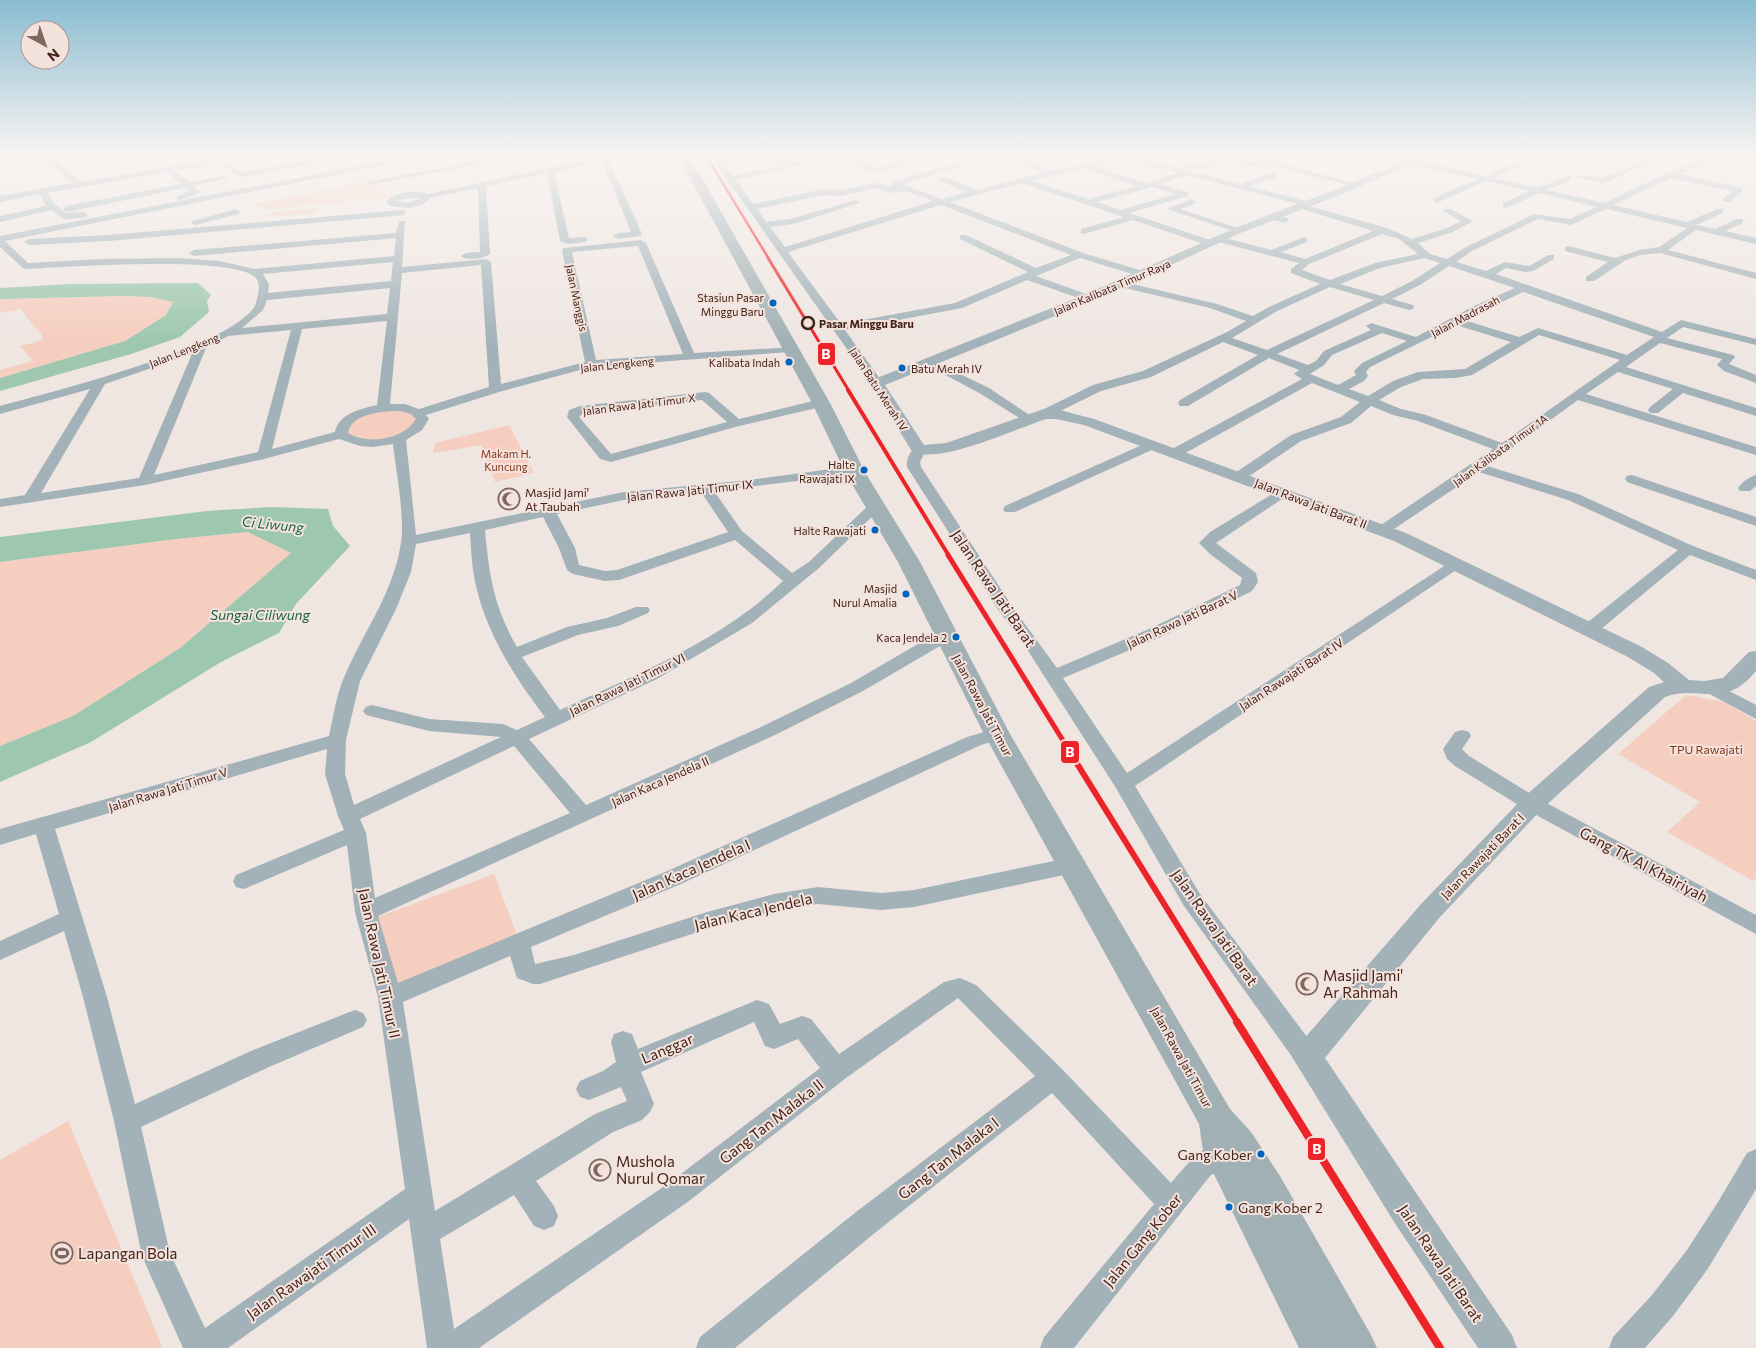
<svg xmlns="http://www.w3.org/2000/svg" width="1756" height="1348" font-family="Commissioner,sans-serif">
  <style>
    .green { fill: #f6cec0 }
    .water { fill: #9dc7ae }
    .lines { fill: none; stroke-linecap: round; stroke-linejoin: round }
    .minor { fill: #a2b2b8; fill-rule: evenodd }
    .tertiary { fill: #a2b2b8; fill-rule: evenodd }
    .secondary { fill: #a0b0b4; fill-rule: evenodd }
    .rail-1-far5-casing { stroke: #f4e3dd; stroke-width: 4.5 }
    .rail-1-far4-casing { stroke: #f4e3dd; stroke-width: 5.5 }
    .rail-1-far3-casing { stroke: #f4e3dd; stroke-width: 7 }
    .rail-1-far2-casing { stroke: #f4e3dd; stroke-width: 9 }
    .rail-1-far1-casing { stroke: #f4e3dd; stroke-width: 10 }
    .rail-1-casing { stroke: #f4e3dd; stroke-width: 11 }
    .rail-1-far5 { stroke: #ec2329; stroke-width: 2.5 }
    .rail-1-far4 { stroke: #ec2329; stroke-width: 3 }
    .rail-1-far3 { stroke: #ec2329; stroke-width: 4 }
    .rail-1-far2 { stroke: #ec2329; stroke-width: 5 }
    .rail-1-far1 { stroke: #ec2329; stroke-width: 6 }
    .rail-1 { stroke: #ec2329; stroke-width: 8 }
    .bus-dot { fill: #0065bd; stroke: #f4e3dd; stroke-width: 2 }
    .stop-dot { fill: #f4e3dd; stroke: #43241a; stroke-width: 2.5 }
    .labels { text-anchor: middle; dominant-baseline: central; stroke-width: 4; stroke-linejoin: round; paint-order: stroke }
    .far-street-label { font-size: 11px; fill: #43241a; stroke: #f4e3dd }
    .bus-label { font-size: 11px; fill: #43241a; stroke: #f4e3dd; text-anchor: end }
    .far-stop-label { font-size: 11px; font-weight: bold; fill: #43241a; stroke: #f4e3dd; text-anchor: start }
    .far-park-label { font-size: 11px; fill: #84371b; stroke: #f4e3dd }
    .street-label { font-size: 12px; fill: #43241a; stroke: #f4e3dd }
    .poi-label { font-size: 12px; fill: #43241a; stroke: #f4e3dd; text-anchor: start }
    .park-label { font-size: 12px; fill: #84371b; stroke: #f4e3dd }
    .water-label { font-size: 14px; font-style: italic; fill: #186443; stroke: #f4e3dd }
    .near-bus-label { font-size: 14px; fill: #43241a; stroke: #f4e3dd; text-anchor: end }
    .near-street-label { font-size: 15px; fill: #43241a; stroke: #f4e3dd }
    .near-poi-label { font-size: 15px; fill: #43241a; stroke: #f4e3dd; text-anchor: start }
    .line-badge { stroke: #f4e3dd; stroke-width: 2 }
    .badge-label { font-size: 14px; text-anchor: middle; font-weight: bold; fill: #fff }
  </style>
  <rect width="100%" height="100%" fill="#efe6e2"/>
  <path class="green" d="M364 182 390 197 266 210 254 204Z
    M318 208 317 213 269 217 271 212Z
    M122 296 150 297 173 302 166 315 125 341 0 378V370L33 361 20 346 43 340 42 335 20 309 0 313V299Z
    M394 407 423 419 399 438 356 442 341 428 356 416Z
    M509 425 534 473 495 482 482 445 433 453 435 443Z
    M248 532 291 553 180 648 73 716 0 746V562L176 539Z
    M1686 695 1724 702 1756 721V878L1753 881 1667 832 1700 802 1618 754Z
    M494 874 520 943 395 992 375 918Z
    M68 1121 162 1346 160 1348H0V1160Z"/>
  <path class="water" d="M198 283 211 295 207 301 209 312 180 337 131 354 0 391V378L125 341 166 315 173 302 150 297 123 296 0 299V288L70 284Z
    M270 507 328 509 333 526 350 546 296 604 279 633 221 662 91 742 0 782V746L73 716 180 648 291 553 248 532 176 539 0 562V537L207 511Z"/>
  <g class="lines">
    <path class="minor" d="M40 154H48L52 157 89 154 85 156 56 161 81 182 245 154H261L227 161 242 172 345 154H360L356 156 241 177 219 163 175 171 189 182 224 176 228 178 194 186 199 192 198 194 179 200 175 197 189 191 185 188 67 212 63 209 67 206 181 184 167 172 48 193 54 204 66 213 84 212 88 215 84 218 64 219 51 210 0 222V216L46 206 40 194 0 202V196L72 183Z
      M420 154H434L430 156 5 241 28 263 100 259 179 258 220 261 254 269 394 256 396 238 194 256 189 253 194 250 396 233 399 221H405L402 267 486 259 491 262 501 384 585 362 562 250 564 248 641 240 646 243 694 353 794 347 796 349 794 351 790 352 591 367 499 392 426 415 429 419 422 430 406 440 416 535 624 492 749 480 854 466 859 467 861 470 859 473 854 474 714 491 742 531 792 573 809 562 871 503H881L883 506 819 568 752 623 657 679 529 739 586 805 761 727 851 683 940 631H952L954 635 952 639 863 691 775 735 378 916 398 983 665 872 967 737 997 728 1004 730 1006 734 1004 738 981 745 681 884 531 947 535 964 574 955 707 912 774 894 818 887 881 893 914 890 1073 857 1080 859 1084 865 1080 871 1073 873 914 907 881 910 818 904 774 911 707 929 540 984H533L517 978 510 956 403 1002 435 1211 595 1114 627 1101 621 1087 589 1100 580 1097 576 1089 580 1081 603 1071 616 1062 611 1042 614 1034 623 1031 632 1034 638 1049 757 1000 769 1004 780 1024 802 1016 811 1019 839 1054 944 982 960 978 976 985 1062 1069 1171 1183C1187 1163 1203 1146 1227 1136L1236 1140 1240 1149 1236 1158 1210 1176 1074 1348H1040L1044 1337 1154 1204 1052 1093 876 1232 735 1348H696L700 1337 856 1212 1035 1076 958 998 846 1078 689 1201 479 1348H427L409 1219 228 1348H183L142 1256 114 1121 83 997 64 931 0 960V941L59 914 36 834 0 845V829L329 736C333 718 336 697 343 680 362 633 393 595 401 543 405 517 396 471 393 444L373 447 360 446 339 439 264 459 145 485 0 507V499L25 495 90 389 0 414V406C51 392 229 348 255 306 256 303 257 298 258 295 259 289 260 282 255 277 230 255 65 267 26 269L23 268 0 247V236ZM638 246 683 354 596 360 572 252ZM393 262 391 281 268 293 269 284 263 274ZM481 265 489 387 419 409 405 404H390L402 273ZM390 288 387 314 242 328 263 310 267 300ZM387 321 377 405C361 409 339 413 335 432L272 449 302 329ZM291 330 258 452 154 475 206 348 228 336ZM192 354 139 478 41 493 105 384ZM400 411 411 414 416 419C403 440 368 445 348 433 351 413 384 411 400 411ZM701 492 728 532 617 570 605 571 579 565 575 548 557 514 624 500ZM543 517 559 548 567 570 573 574 605 581 619 580 735 540 783 581C723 640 635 675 560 710L522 657 578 635 618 626 648 613 650 610 648 607H636L607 618 567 627 517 647C494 607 489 575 485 530ZM470 533C471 550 472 568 476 586 487 634 515 678 545 717L517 730 503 724 429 719 372 705 366 707 363 711 366 715 429 731 501 737 354 805 345 774 346 740 360 681 396 609 411 572 416 544ZM514 746 570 813 375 898 366 833 360 819ZM327 749 325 774 338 816 344 830 236 875 233 881 236 887 244 889 347 845 355 912 378 997 405 1189 205 1328 170 1253 141 1127 269 1067 363 1027 367 1020 363 1013 355 1010 347 1013 251 1051 135 1104 107 997 55 829ZM754 1022 765 1046 774 1049 798 1039 820 1068 669 1183 454 1329 440 1239 514 1195 534 1226 544 1230 554 1226 558 1216 554 1206 536 1181 613 1132 642 1120 650 1112 654 1104 641 1072Z
      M512 154H527L523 156 370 185 366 183 370 181Z
      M616 154H655L651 156 609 160 642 234 640 236 618 239 613 236 618 233 631 232 602 161 554 172 569 238 587 237V241C579 243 566 246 560 241L547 173 486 186 490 254C484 259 467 261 461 256L466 253 480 252 478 188 431 198 422 205 409 208 391 206 386 202C395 192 415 189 427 194ZM409 198H421L409 203 396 201Z
      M709 154H717L722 160 753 154H767L795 162 817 158 821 160 736 180 753 204 824 189 841 190 875 183 896 187 892 186V182L988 154H999L903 184 942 199 967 192 939 181V177H945L976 190 1043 173 1014 161 1033 154H1044L1026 161 1052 171 1115 156 1112 154H1125L1181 169V165L1192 163 1202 164 1228 157 1253 162 1276 154H1286L1271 161 1360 185 1356 187 1264 164 1254 167 1228 161 1202 168 1181 169 1240 184 1271 173H1277V177L1249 186 1309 202V206L1387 228 1412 239 1447 228 1461 221 1443 211 1444 209H1450L1473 221 1453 232 1418 243 1430 254 1447 259 1466 247 1534 214 1570 219 1596 207 1540 193 1506 208 1503 207V203L1530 191 1486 181 1437 203 1433 200 1434 198 1477 179 1377 156 1376 154H1389L1485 176 1534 154H1544L1494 178 1538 188 1568 176H1571V180L1547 190 1604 203 1667 173 1712 155 1711 154 1737 156 1738 158 1734 160 1720 157 1679 174 1742 188V192L1729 202 1722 200 1732 191 1671 178 1613 205 1687 222 1717 209H1723V213L1696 225 1715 229 1737 219H1743V223L1725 231 1756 238V244L1696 230 1668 250 1756 273V279L1660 253 1640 255 1626 260 1594 281H1586V277L1608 262 1565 251V247L1568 246 1615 258 1639 250 1659 247 1687 228 1606 209 1571 225 1538 219 1472 251 1456 262 1486 271 1505 262 1529 266 1548 255H1554V259L1533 271 1525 272 1506 268 1496 274 1662 332 1681 320 1756 339V345L1683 327 1667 338 1733 355 1735 357 1729 364 1756 375V383L1724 371 1717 365 1722 359 1660 343 1626 367 1756 408V416L1683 393 1658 413H1650L1648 410 1650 407 1673 389 1618 372 1586 394 1756 447V455L1578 400 1487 466 1578 494 1693 546 1756 570V580L1690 555 1595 634H1583L1581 630 1583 626 1678 550 1568 500 1479 472 1388 533H1378L1376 530 1378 527 1493 449 1418 421 1393 415 1371 406 1351 423 1301 441 1245 479H1235L1233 476 1235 473 1291 435 1341 417 1360 402 1312 383 1180 456H1170L1168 453 1170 450 1302 379 1294 374 1299 370 1269 358 1188 406H1180L1178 403 1180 400 1258 355 1223 342 1151 377 1101 391 1048 417 1044 418 1038 414 1040 411 1093 385 1143 371 1227 332 1246 321 1210 308 1116 286V282L1120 281 1217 304 1253 316 1269 307 1320 284 1291 273V269L1299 263 1215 241V237L1218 236 1271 250 1304 237 1307 238V242L1281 252 1305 259 1373 231 1298 208V204L1187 175 1161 184 1188 192V196L1129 213 1213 241V245H1207L1133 220 1084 234 1081 233V229L1124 217 1022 183 950 202 1083 253 1146 272 1147 274 1142 277 1080 258 1036 276 1092 296 1093 298 1092 300H1084L1027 280 962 308 845 330 883 383 877 387 873 386ZM760 157 785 165 733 176 724 164ZM1124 159 1178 173 1146 183 1093 166ZM1084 168 1137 186 1088 199 1032 181ZM1153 187 1176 194 1120 210 1097 202ZM875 188 893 193 905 191 933 201 785 247 770 227 794 224 860 203 856 200 790 219 766 222 757 209 824 195 841 196ZM941 205 1071 255 1036 268 966 235H960V239L1028 272 955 303 841 324 788 252ZM1382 234 1399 239 1418 254 1375 263 1330 280 1302 270 1309 264ZM1424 258 1440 263 1412 281 1382 296 1340 284 1380 268ZM1449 266 1515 288 1474 306 1416 337 1371 323 1366 326 1371 330 1324 351 1316 361 1308 365 1277 354 1384 303 1409 310 1413 309 1414 307 1413 305 1392 299 1420 285ZM1330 287 1374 300 1267 350 1232 338 1277 311ZM1523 292 1654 337 1627 355 1538 328 1519 337 1464 320ZM1456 325 1511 342 1465 369 1418 372 1393 381 1368 396 1349 389 1364 381 1368 376 1366 372 1370 367ZM1382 333 1407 341 1362 363 1354 371 1356 375 1338 385 1310 374 1324 365 1332 355ZM1539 335 1620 360 1502 443 1426 415 1401 409 1379 400 1401 387 1423 379 1456 378 1472 375Z
      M831 154H841L877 168 930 154H941L876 173Z
      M1176 154H1188L1176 157Z
      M1293 154H1306L1334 161 1330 163Z
      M1446 154H1459L1494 163 1490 165Z
      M1660 154H1670L1604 183 1576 177 1580 175 1603 178Z
      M1192 199 1196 202 1195 204 1180 209 1244 230 1242 232H1236L1167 209Z
      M236 209 240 212 239 214 195 225 190 222Z
      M402 210 405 211V215L109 241 29 245 24 242 29 239 109 235Z
      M1272 214 1288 218 1289 220 1285 223 1269 219V215Z
      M929 359 989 388 1034 418 1032 421H1024L981 394 925 364 923 362 925 360Z
      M705 392 709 393 739 419 821 399 827 403 825 406 739 426 611 462 600 459 567 417 569 410 580 406ZM702 400 727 422 611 454 579 417 583 413Z
      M1151 441 1158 445 1156 448 1015 512H1005L1003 509 1005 506Z
      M919 446 926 450 920 462 921 467 1014 609 1057 668 1149 629 1240 585 1242 578 1210 554 1199 543 1210 532 1279 490H1289L1291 493 1216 543 1256 573 1258 582 1252 591 1161 637 1063 678 1127 773 1452 561H1462L1465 564 1135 786 1200 894 1316 1049 1319 1057 1316 1065 1307 1068 1298 1065 1184 906 1116 788 1023 643 999 611 907 467C906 459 911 448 919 446Z
      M1632 475 1756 517V526L1627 482 1625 479 1627 476Z
      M1756 475V486L1750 491H1740L1738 488C1742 482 1749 477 1756 475Z
      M1710 681 1756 705V719L1704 691 1701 687 1704 683Z
      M1462 730 1469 732 1471 736 1462 749 1469 756 1539 799 1756 915V934L1525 809 1455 766 1447 759 1443 749 1455 732Z
      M1756 1149V1189L1752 1196 1707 1270 1673 1316 1645 1348H1609L1613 1337 1652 1295 1687 1250 1718 1202 1747 1153Z"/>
    <path class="tertiary" d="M1421 154H1433L1345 193 1243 232 1092 301 885 385 924 445 946 443 1044 409H1056L1094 419 1406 533 1642 647 1668 663 1689 680 1704 681 1723 678 1749 652 1756 651V671C1723 711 1701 684 1665 697L1541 810 1440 917 1325 1058 1512 1335 1517 1348H1478L1396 1225 1292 1057 1296 1048 1422 903 1523 798 1649 687 1664 682 1654 673 1628 657 1394 541 1084 425 1056 419H1046C1012 430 947 462 913 453L870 383 872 380 1084 295 1235 228 1337 189Z"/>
    <path class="secondary" d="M677 154H688L830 403 866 474 920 562 1010 734 1230 1109 1251 1132 1280 1176 1370 1333 1377 1348H1299L1209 1164 1203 1151 1199 1124 984 734 898 562 846 474 812 403Z"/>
    <g class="rail-1-far5-casing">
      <path id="rail-1-far5" d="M705 154 769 259"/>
    </g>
    <g class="rail-1-far4-casing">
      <path id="rail-1-far4" d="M768 258 849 391"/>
    </g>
    <g class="rail-1-far3-casing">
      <path id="rail-1-far3" d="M848 390 949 556"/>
    </g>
    <g class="rail-1-far2-casing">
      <path id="rail-1-far2" d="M948 555 1077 763"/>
    </g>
    <g class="rail-1-far1-casing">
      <path id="rail-1-far1" d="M1076 762 1238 1023"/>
    </g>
    <g class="rail-1-casing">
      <path id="rail-1" d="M1237 1022 1440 1348"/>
    </g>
    <use href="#rail-1-far5" class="rail-1-far5"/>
    <use href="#rail-1-far4" class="rail-1-far4"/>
    <use href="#rail-1-far3" class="rail-1-far3"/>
    <use href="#rail-1-far2" class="rail-1-far2"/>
    <use href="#rail-1-far1" class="rail-1-far1"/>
    <use href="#rail-1" class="rail-1"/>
  </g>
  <linearGradient id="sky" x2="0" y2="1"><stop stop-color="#8abcd1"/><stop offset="0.45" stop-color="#f8f4f2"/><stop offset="1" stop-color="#f8f4f2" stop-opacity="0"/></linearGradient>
  <rect width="1756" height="342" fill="url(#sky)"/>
  <defs>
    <g id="mosque-ring" transform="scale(1.125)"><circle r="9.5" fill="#f4e3dd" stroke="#7f6860" stroke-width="1.5"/><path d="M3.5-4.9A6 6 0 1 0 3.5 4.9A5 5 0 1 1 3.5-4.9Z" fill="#7f6860"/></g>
    <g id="stadium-ring" transform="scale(1.125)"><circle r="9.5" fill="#f4e3dd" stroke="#7f6860" stroke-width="1.5"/><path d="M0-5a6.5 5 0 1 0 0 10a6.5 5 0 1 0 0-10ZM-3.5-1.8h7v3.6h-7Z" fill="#7f6860"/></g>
  </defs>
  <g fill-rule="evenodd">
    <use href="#mosque-ring" x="509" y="499"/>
    <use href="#mosque-ring" x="1307" y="984"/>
    <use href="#mosque-ring" x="600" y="1170"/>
    <use href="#stadium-ring" x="62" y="1253"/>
  </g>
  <g class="bus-dot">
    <circle cx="773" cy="303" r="4.5"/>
    <circle cx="789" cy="362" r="4.5"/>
    <circle cx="902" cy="368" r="4.5"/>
    <circle cx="864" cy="470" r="4.5"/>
    <circle cx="875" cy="530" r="4.5"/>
    <circle cx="906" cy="594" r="4.5"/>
    <circle cx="956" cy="637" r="4.5"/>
    <circle cx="1261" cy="1154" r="4.5"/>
    <circle cx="1229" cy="1207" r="4.5"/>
  </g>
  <circle class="stop-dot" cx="808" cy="323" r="6"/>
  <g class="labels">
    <g class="far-street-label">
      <text transform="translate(1112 287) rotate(-23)">Jalan Kalibata Timur Raya</text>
      <text transform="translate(577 298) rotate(78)">Jalan Manggis</text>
      <text transform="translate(1465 316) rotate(-28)">Jalan Madrasah</text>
      <text transform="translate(184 350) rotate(-22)">Jalan Lengkeng</text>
      <text transform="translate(617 364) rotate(-6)">Jalan Lengkeng</text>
      <text transform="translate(879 389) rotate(57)">Jalan Batu Merah IV</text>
      <text transform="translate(639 404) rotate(-7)">Jalan Rawa Jati Timur X</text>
      <text transform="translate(1500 450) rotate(-36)">Jalan Kalibata Timur 1A</text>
    </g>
    <g class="bus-label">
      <text x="764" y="297">Stasiun Pasar<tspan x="764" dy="14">Minggu Baru</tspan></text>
      <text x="780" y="362">Kalibata Indah</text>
      <text x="911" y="368" text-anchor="start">Batu Merah IV</text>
      <text x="855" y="464">Halte<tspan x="855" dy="14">Rawajati IX</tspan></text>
      <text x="866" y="530">Halte Rawajati</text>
      <text x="897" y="588">Masjid<tspan x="897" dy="14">Nurul Amalia</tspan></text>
      <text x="947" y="637">Kaca Jendela 2</text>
    </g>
    <g class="far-stop-label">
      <text x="819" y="323">Pasar Minggu Baru</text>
    </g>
    <g class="far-park-label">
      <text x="506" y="453">Makam H.<tspan x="506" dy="13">Kuncung</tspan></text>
    </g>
    <g class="street-label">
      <text transform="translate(690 490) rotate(-6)">Jalan Rawa Jati Timur IX</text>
      <text transform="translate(1311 503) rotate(21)">Jalan Rawa Jati Barat II</text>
      <text transform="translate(1182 619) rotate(-25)">Jalan Rawa Jati Barat V</text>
      <text transform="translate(1291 674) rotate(-33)">Jalan Rawajati Barat IV</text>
      <text transform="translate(627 684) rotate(-26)">Jalan Rawa Jati Timur VI</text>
      <text transform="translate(983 705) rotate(62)">Jalan Rawa Jati Timur</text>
      <text transform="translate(660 781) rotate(-24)">Jalan Kaca Jendela II</text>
      <text transform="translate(168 789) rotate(-17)">Jalan Rawa Jati Timur V</text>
      <text transform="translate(1482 856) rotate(-46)">Jalan Rawajati Barat I</text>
      <text transform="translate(1182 1057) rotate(61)">Jalan Rawa Jati Timur</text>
    </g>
    <g class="poi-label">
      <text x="525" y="492">Masjid Jami'<tspan x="525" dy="14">At Taubah</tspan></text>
    </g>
    <g class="park-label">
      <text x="1706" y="749">TPU Rawajati</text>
    </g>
    <g class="water-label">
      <text transform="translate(273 524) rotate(6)">Ci Liwung</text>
      <text x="260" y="614">Sungai Ciliwung</text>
    </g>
    <g class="near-bus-label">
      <text x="1252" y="1154">Gang Kober</text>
      <text x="1238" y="1207" text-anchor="start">Gang Kober 2</text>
    </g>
    <g class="near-street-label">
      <text transform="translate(994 588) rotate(56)">Jalan Rawa Jati Barat</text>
      <text transform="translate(1644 864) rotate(28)">Gang TK Al Khairiyah</text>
      <text transform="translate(691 869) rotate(-24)">Jalan Kaca Jendela I</text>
      <text transform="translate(753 911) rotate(-13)">Jalan Kaca Jendela</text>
      <text transform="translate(1215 927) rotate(55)">Jalan Rawa Jati Barat</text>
      <text transform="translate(380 963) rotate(78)">Jalan Rawa Jati Timur II</text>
      <text transform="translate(667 1048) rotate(-23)">Langgar</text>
      <text transform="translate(771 1121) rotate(-38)">Gang Tan Malaka II</text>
      <text transform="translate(948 1158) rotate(-38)">Gang Tan Malaka I</text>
      <text transform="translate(1142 1240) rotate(-51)">Jalan Gang Kober</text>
      <text transform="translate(1441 1263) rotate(56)">Jalan Rawa Jati Barat</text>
      <text transform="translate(311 1271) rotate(-35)">Jalan Rawajati Timur III</text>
    </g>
    <g class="near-poi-label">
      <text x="1323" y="975">Masjid Jami'<tspan x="1323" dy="17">Ar Rahmah</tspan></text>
      <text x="616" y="1161">Mushola<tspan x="616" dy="17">Nurul Qomar</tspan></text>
      <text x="78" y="1253">Lapangan Bola</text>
    </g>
  </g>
  <g class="line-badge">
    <rect x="817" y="342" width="19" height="24" rx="5" fill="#ec2329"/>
    <rect x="1060" y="740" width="20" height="24" rx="5" fill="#ec2329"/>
    <rect x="1307" y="1137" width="19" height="24" rx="5" fill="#ec2329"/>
  </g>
  <g class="badge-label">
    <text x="826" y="359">B</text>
    <text x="1070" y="757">B</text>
    <text x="1317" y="1154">B</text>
  </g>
  <g transform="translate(45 45) rotate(140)"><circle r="24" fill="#f4e3dd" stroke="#ad978f"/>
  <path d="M0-4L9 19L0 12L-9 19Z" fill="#7f6860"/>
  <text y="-8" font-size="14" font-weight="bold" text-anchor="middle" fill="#43241a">N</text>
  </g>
</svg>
